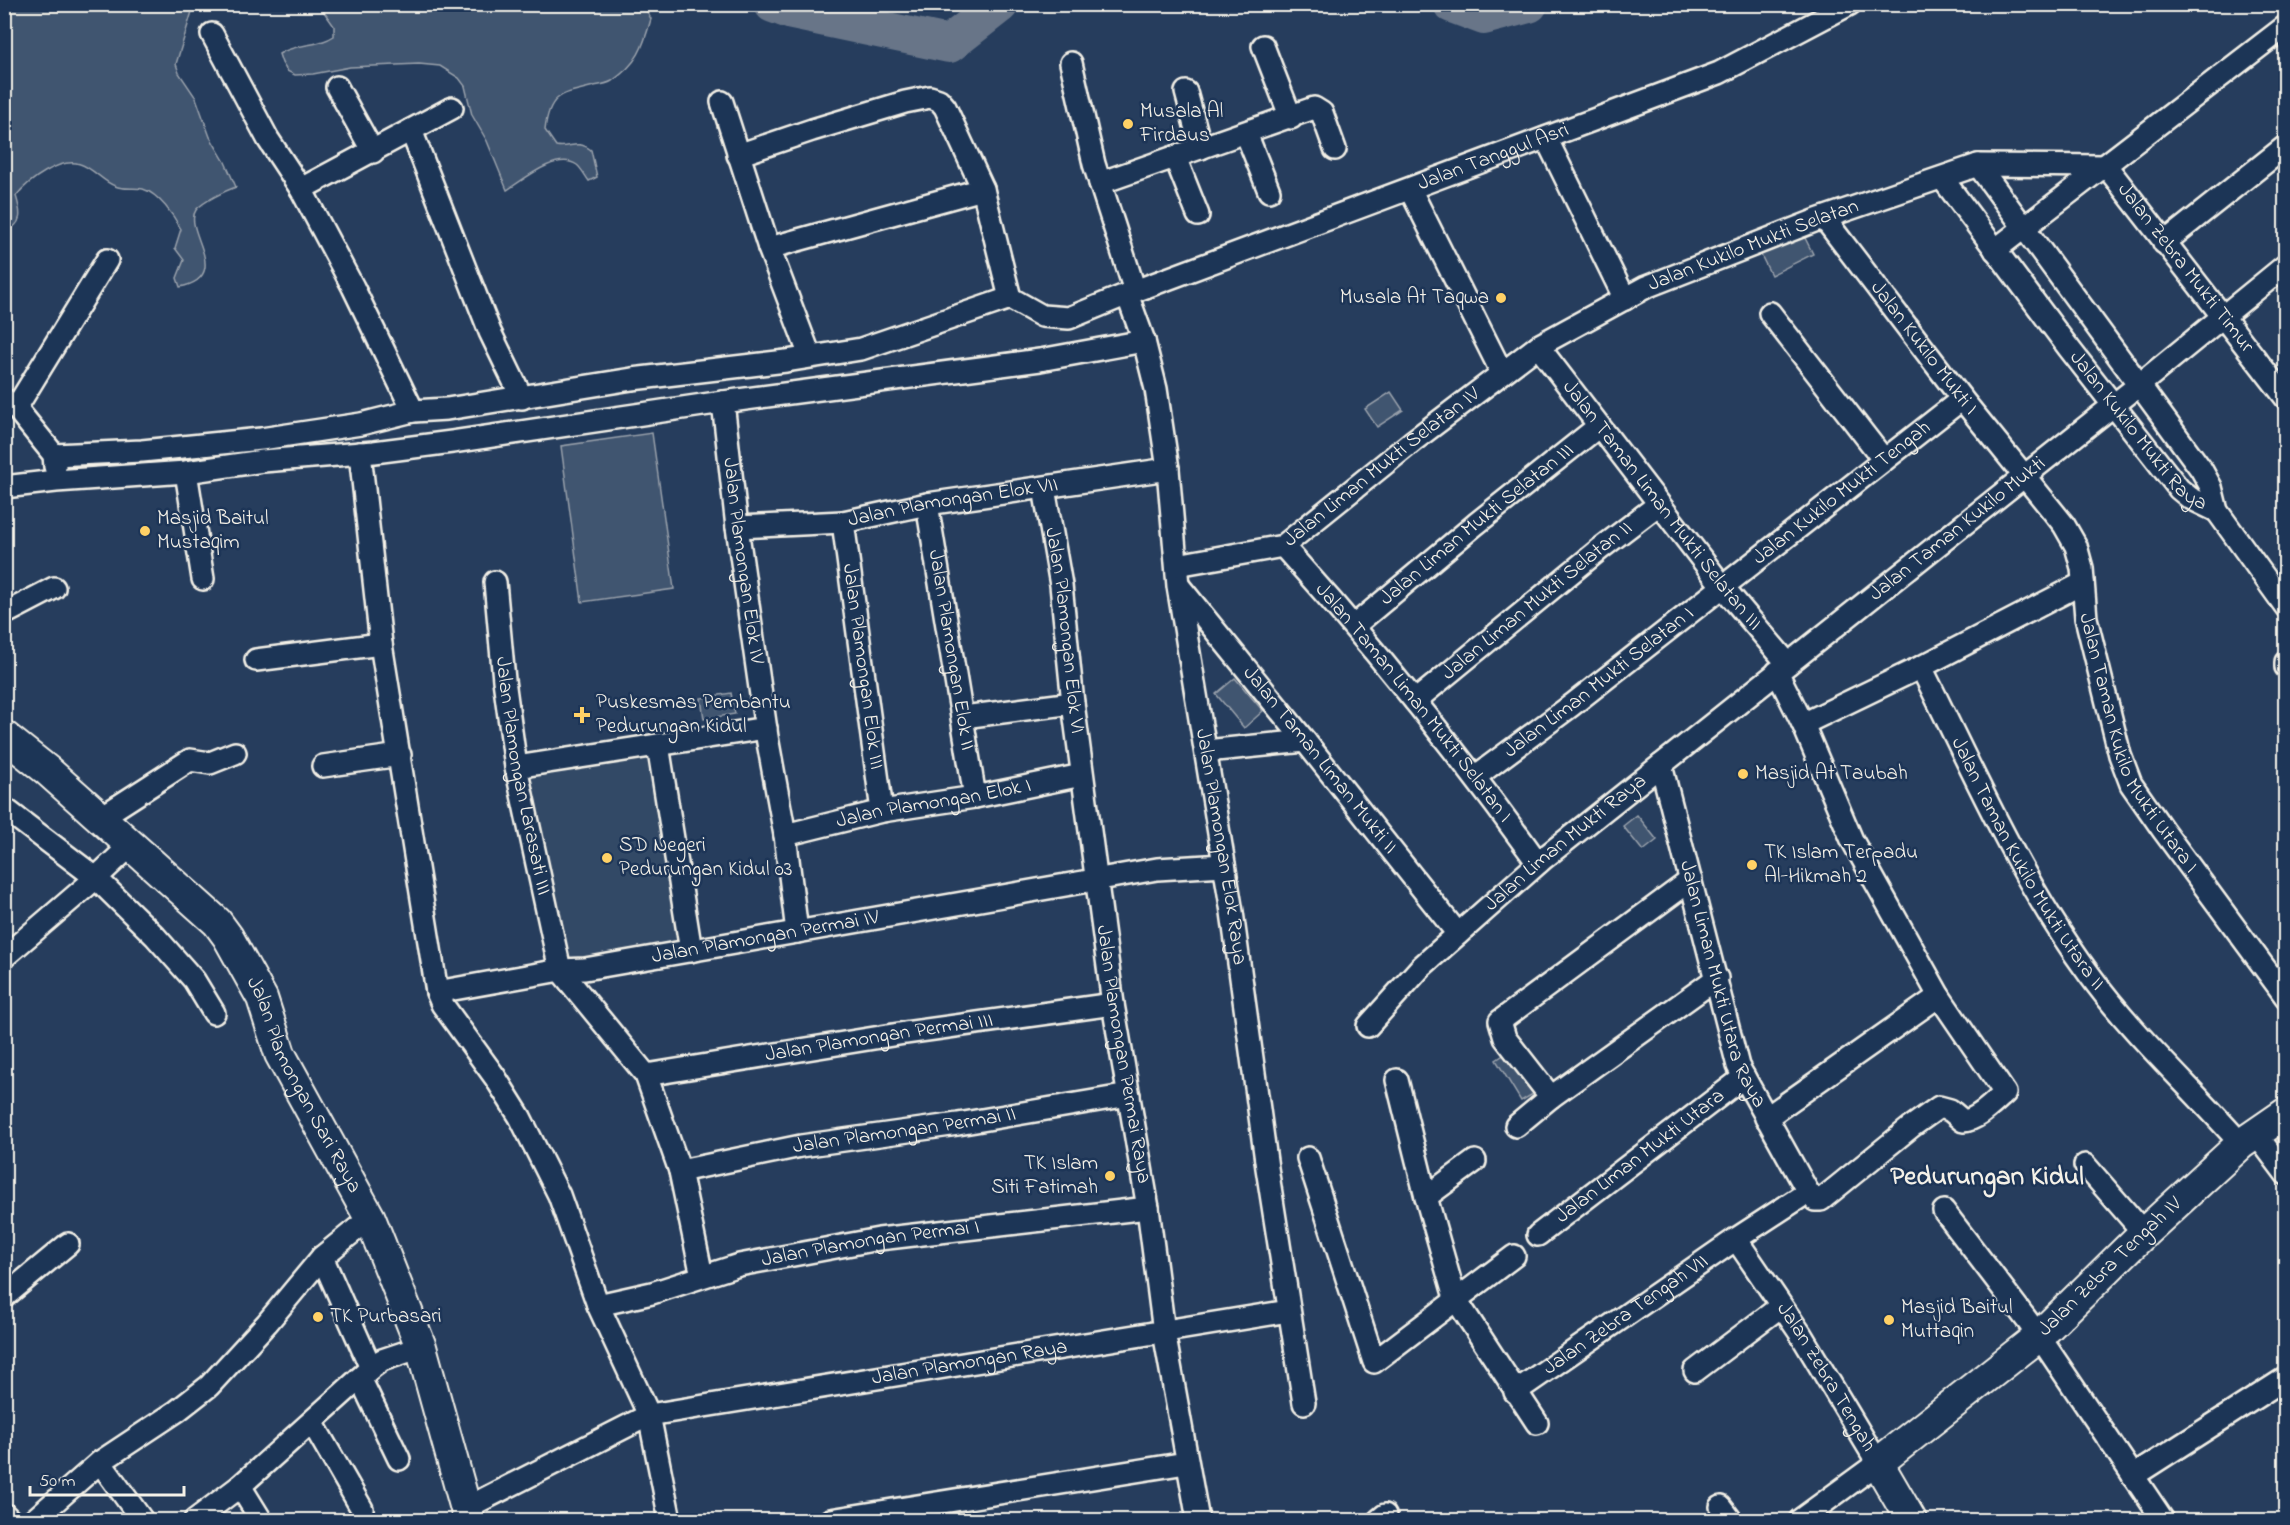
<svg xmlns="http://www.w3.org/2000/svg" width="2290" height="1525" font-family="'Indie Flower',sans-serif">
  <style>
    .built { fill: #334966 }
    .green { fill: #40546f; stroke: #9aa2ac; stroke-width: 1.5 }
    .lines { fill: none; stroke-linecap: round; stroke-linejoin: round }
    .river { stroke: #677588; stroke-width: 38 }
    .street-casing { stroke: #f4f1e8; stroke-width: 26 }
    .secondary-casing { stroke: #f4f1e8; stroke-width: 34 }
    .street { stroke: #1d3557; stroke-width: 21 }
    .secondary { stroke: #1d3557; stroke-width: 30 }
    .poi-dot { fill: #ffd166; stroke: #1d3557; stroke-width: 2 }
    .labels { text-anchor: middle; dominant-baseline: central; stroke-width: 5; stroke-linejoin: round; paint-order: stroke }
    .poi-label { font-size: 21px; fill: #f4f1e8; stroke: #1d3557; text-anchor: start }
    .street-label { font-size: 21px; fill: #f4f1e8; stroke: #1d3557 }
    .district-label { font-size: 27px; font-weight: bold; fill: #f4f1e8; stroke: #1d3557 }
  </style>
  <rect width="100%" height="100%" fill="#263d5d"/>
  <filter id="ink" filterUnits="userSpaceOnUse"><feTurbulence type="fractalNoise" baseFrequency=".0167" numOctaves="2"/><feDisplacementMap in="SourceGraphic" scale="12" xChannelSelector="R" yChannelSelector="G"/><feConvolveMatrix kernelMatrix="1 2 1 2 8 2 1 2 1" color-interpolation-filters="sRGB"/></filter>
  <g filter="url(#ink)">
    <path class="built" d="M654 756 686 944 563 965 525 773Z"/>
    <path class="green" d="M5 4 194 5 176 64 179 73 196 98 210 137 225 162 236 187C227 190 202 202 196 210 182 230 234 276 180 287L177 278 184 260 175 248 181 229C174 216 159 194 143 189 135 187 124 190 115 186 103 182 93 168 80 164 60 157 28 181 16 196 21 212 24 225 5 231Z
      M643 4 651 19C643 48 638 63 612 81 607 84 600 85 594 86 561 94 549 94 545 130L556 146C571 149 576 139 591 150L597 177 589 181C585 176 582 169 577 165 557 151 523 180 507 190L487 141 472 115 465 86 459 78 440 66 419 64 350 67 313 74 295 75 287 71 282 63 279 54C296 43 318 47 334 36V26L319 5Z
      M1801 230 1813 254 1771 275 1759 251Z
      M1391 392 1403 410 1377 427 1365 409Z
      M652 433 674 589 582 602 561 446Z
      M1235 678 1263 711 1244 728 1216 694Z
      M731 693 735 714 704 719 701 698Z
      M1637 815 1657 840 1643 851 1623 826Z
      M1508 1052 1533 1094 1521 1101 1496 1060Z"/>
    <g class="lines">
      <path class="river" d="M773 4 792 11 949 44 1000 4
        M1452 4 1484 16 1529 4"/>
      <g class="street-casing">
        <g id="street">
          <path d="M212 34 268 139 301 189 353 287 413 411"/>
          <path d="M1263 46 1291 118"/>
          <path d="M1071 63 1094 164 1135 291"/>
          <path d="M337 87 373 152"/>
          <path d="M1186 92 1201 148"/>
          <path d="M722 102 769 248 810 356"/>
          <path d="M411 130 490 332 522 398"/>
          <path d="M1246 133 1269 191"/>
          <path d="M1546 138 1625 299"/>
          <path d="M738 155 812 130 905 102 930 97 939 100 945 107 983 189 1010 298"/>
          <path d="M1175 157 1198 215"/>
          <path d="M1978 165 2201 469 2211 487 2217 511 2286 607"/>
          <path id="s1" d="M1942 178 2068 347 2179 489 2190 498 2217 511"/>
          <path d="M1100 183 1314 108 1322 113 1335 149"/>
          <path d="M301 189 452 108"/>
          <path d="M1410 189 1502 373"/>
          <path id="s2" d="M1824 218 1962 399 2064 525 2076 546 2082 568 2086 618 2120 755 2131 784 2163 830 2286 997"/>
          <path d="M2164 243 2286 146"/>
          <path d="M769 248 983 189"/>
          <path d="M1995 250 2286 26"/>
          <path id="s3" d="M1127 294 1144 341 1156 389 1168 469 1178 586 1232 912 1267 1168 1304 1403"/>
          <path d="M1770 313 1884 460"/>
          <path id="s4" d="M1538 346 1723 587 1788 664"/>
          <path d="M5 400 16 408 54 455 55 467"/>
          <path id="s5" d="M723 402 737 527 767 737 785 835 797 932"/>
          <path d="M16 408 107 260"/>
          <path d="M360 453 381 644 437 992 442 1004 495 1077 520 1117 559 1195 598 1305 649 1415 670 1520"/>
          <path id="s6" d="M54 455 142 451 261 439 361 424 413 411 447 409 632 379 786 361 861 349 1010 298 1042 316 1069 318 1135 291 1719 73 1850 4"/>
          <path d="M186 472 203 579"/>
          <path d="M4 487 56 481 186 472 263 461 374 452 452 442 723 402 1040 360 1144 341"/>
          <path id="s7" d="M1044 488 1061 585 1073 703 1113 1004 1148 1208 1164 1332 1198 1520"/>
          <path id="s8" d="M927 504 975 797"/>
          <path id="s9" d="M843 522 882 811"/>
          <path id="s10" d="M737 527 843 522 927 504 1168 469"/>
          <path id="s11" d="M1283 546C1374 647 1459 753 1538 863"/>
          <path id="s12" d="M1177 565 1283 546 1413 441 1538 346 1646 287 1817 220 1978 165 2106 166 2286 398"/>
          <path id="s13" d="M495 582 504 680 516 767 560 970 646 1075 680 1171 702 1276"/>
          <path id="s14" d="M1179 586 1305 741 1458 934"/>
          <path d="M4 614 54 588"/>
          <path id="s15" d="M1355 625 1476 524 1599 426"/>
          <path d="M256 660 381 644"/>
          <path d="M2286 662V667"/>
          <path id="s16" d="M1921 667C1973 771 2020 880 2089 974 2134 1036 2191 1087 2241 1144"/>
          <path id="s17" d="M1415 701 1600 549 1659 504"/>
          <path d="M963 717 1073 703"/>
          <path d="M1803 724 1921 667 2083 583"/>
          <path d="M658 745 691 951"/>
          <path d="M1206 751 1305 741"/>
          <path id="s18" d="M1661 765 1738 1066 1808 1192 1815 1200H1821L1911 1127 1939 1107 1950 1110 1963 1121C1978 1120 1993 1103 2005 1093L1939 996 1852 840 1803 724 1777 672"/>
          <path d="M323 766 400 755"/>
          <path d="M516 767 766 728"/>
          <path id="s19" d="M1475 777 1572 705 1962 399"/>
          <path d="M4 808 96 878 155 936 194 980 214 1013"/>
          <path d="M100 818 190 760 210 763 235 753"/>
          <path id="s20" d="M785 835 882 811 975 797 1082 775"/>
          <path d="M4 957 96 878 131 845"/>
          <path id="s21" d="M437 992 560 970 585 969 1157 869 1224 865"/>
          <path id="s22" d="M1368 1026 1421 967 1544 858 2139 385 2286 265"/>
          <path id="s23" d="M646 1075 905 1033 1113 1004"/>
          <path d="M1397 1080 1426 1197 1455 1298 1537 1423"/>
          <path d="M1551 1097 1505 1038 1500 1021 1691 880"/>
          <path d="M1766 1118 1939 996"/>
          <path d="M1516 1126 1551 1097 1717 978"/>
          <path d="M2256 1134 2286 1174"/>
          <path d="M1308 1158 1374 1362 1514 1256"/>
          <path d="M2085 1165 2144 1233"/>
          <path id="s24" d="M680 1171 801 1146 958 1124 1129 1095"/>
          <path d="M1426 1197 1475 1161"/>
          <path d="M1944 1211 2039 1336 2163 1520"/>
          <path id="s25" d="M1538 1235 1744 1077"/>
          <path id="s26" d="M1736 1239 1800 1333 1878 1463 1800 1520"/>
          <path d="M322 1257 371 1368"/>
          <path d="M4 1297 68 1244"/>
          <path id="s27" d="M598 1305 652 1293 739 1265 879 1239 1148 1208"/>
          <path d="M1695 1371 1781 1306"/>
          <path d="M360 1378 399 1459"/>
          <path id="s28" d="M1515 1392 1736 1239 1808 1192"/>
          <path d="M312 1422 362 1509"/>
          <path d="M100 1462 142 1520"/>
          <path d="M2133 1476 2286 1378"/>
          <path d="M240 1486 261 1520"/>
          <path d="M1721 1507 1731 1520"/>
          <path id="s29" d="M466 1508 649 1415 1289 1311"/>
          <path d="M4 1514 10 1520"/>
          <path d="M34 1520 100 1462 177 1411 209 1386 267 1323 322 1257 370 1218"/>
          <path d="M195 1520 240 1486 371 1368 382 1360 421 1347"/>
          <path d="M830 1520 1186 1463"/>
          <path d="M1379 1520 1385 1515"/>
        </g>
      </g>
      <g class="secondary-casing">
        <g id="secondary">
          <path id="s30" d="M4 736 48 771 217 922 228 937 262 998 280 1054 370 1218 421 1347 469 1520"/>
          <path id="s31" d="M1911 1520 1878 1463 2039 1336 2144 1233 2241 1144 2286 1113"/>
        </g>
      </g>
      <use href="#street" class="street"/>
      <use href="#secondary" class="secondary"/>
    </g>
  </g>
  <g class="poi-dot">
    <circle cx="1128" cy="124" r="6"/>
    <circle cx="1501" cy="298" r="6"/>
    <circle cx="145" cy="531" r="6"/>
    <path d="M579 706h6v6h6v6h-6v6h-6v-6h-6v-6h6z"/>
    <circle cx="1743" cy="774" r="6"/>
    <circle cx="607" cy="858" r="6"/>
    <circle cx="1752" cy="865" r="6"/>
    <circle cx="1110" cy="1176" r="6"/>
    <circle cx="318" cy="1317" r="6"/>
    <circle cx="1889" cy="1320" r="6"/>
  </g>
  <g class="labels">
    <g class="poi-label">
      <text x="1140" y="112">Musala Al<tspan x="1140" dy="24">Firdaus</tspan></text>
      <text x="1489" y="298" text-anchor="end">Musala At Taqwa</text>
      <text x="157" y="519">Masjid Baitul<tspan x="157" dy="24">Mustaqim</tspan></text>
      <text x="596" y="703">Puskesmas Pembantu<tspan x="596" dy="24">Pedurungan Kidul</tspan></text>
      <text x="1755" y="774">Masjid At Taubah</text>
      <text x="619" y="846">SD Negeri<tspan x="619" dy="24">Pedurungan Kidul 03</tspan></text>
      <text x="1764" y="853">TK Islam Terpadu<tspan x="1764" dy="24">Al-Hikmah 2</tspan></text>
      <text x="1098" y="1164" text-anchor="end">TK Islam<tspan x="1098" dy="24">Siti Fatimah</tspan></text>
      <text x="1901" y="1308">Masjid Baitul<tspan x="1901" dy="24">Muttaqin</tspan></text>
      <text x="330" y="1317">TK Purbasari</text>
    </g>
    <g class="street-label">
      <text stroke="none"><textPath href="#s6" startOffset="1490">Jalan Tanggul Asri</textPath></text>
      <text stroke="none"><textPath href="#s12" startOffset="670">Jalan Kukilo Mukti Selatan</textPath></text>
      <text stroke="none"><textPath href="#s12" startOffset="1166">Jalan Zebra Mukti Timur</textPath></text>
      <text stroke="none"><textPath href="#s2" startOffset="164">Jalan Kukilo Mukti I</textPath></text>
      <text stroke="none"><textPath href="#s1" startOffset="321">Jalan Kukilo Mukti Raya</textPath></text>
      <text stroke="none"><textPath href="#s12" startOffset="234">Jalan Liman Mukti Selatan IV</textPath></text>
      <text stroke="none"><textPath href="#s19" startOffset="464">Jalan Kukilo Mukti Tengah</textPath></text>
      <text stroke="none"><textPath href="#s10" startOffset="218">Jalan Plamongan Elok VII</textPath></text>
      <text stroke="none"><textPath href="#s4" startOffset="202">Jalan Taman Liman Mukti Selatan III</textPath></text>
      <text stroke="none"><textPath href="#s15" startOffset="158">Jalan Liman Mukti Selatan III</textPath></text>
      <text stroke="none"><textPath href="#s22" startOffset="772">Jalan Taman Kukilo Mukti</textPath></text>
      <text stroke="none"><textPath href="#s5" startOffset="160">Jalan Plamongan Elok IV</textPath></text>
      <text stroke="none"><textPath href="#s17" startOffset="158">Jalan Liman Mukti Selatan II</textPath></text>
      <text stroke="none"><textPath href="#s7" startOffset="144">Jalan Plamongan Elok VI</textPath></text>
      <text stroke="none"><textPath href="#s8" startOffset="148">Jalan Plamongan Elok II</textPath></text>
      <text stroke="none"><textPath href="#s9" startOffset="146">Jalan Plamongan Elok III</textPath></text>
      <text stroke="none"><textPath href="#s19" startOffset="156">Jalan Liman Mukti Selatan I</textPath></text>
      <text stroke="none"><textPath href="#s11" startOffset="204">Jalan Taman Liman Mukti Selatan I</textPath></text>
      <text stroke="none"><textPath href="#s2" startOffset="624">Jalan Taman Kukilo Mukti Utara I</textPath></text>
      <text stroke="none"><textPath href="#s14" startOffset="224">Jalan Taman Liman Mukti II</textPath></text>
      <text stroke="none"><textPath href="#s13" startOffset="196">Jalan Plamongan Larasati III</textPath></text>
      <text stroke="none"><textPath href="#s20" startOffset="152">Jalan Plamongan Elok I</textPath></text>
      <text stroke="none"><textPath href="#s22" startOffset="270">Jalan Liman Mukti Raya</textPath></text>
      <text stroke="none"><textPath href="#s3" startOffset="562">Jalan Plamongan Elok Raya</textPath></text>
      <text stroke="none"><textPath href="#s16" startOffset="224">Jalan Taman Kukilo Mukti Utara II</textPath></text>
      <text stroke="none"><textPath href="#s21" startOffset="333">Jalan Plamongan Permai IV</textPath></text>
      <text stroke="none"><textPath href="#s18" startOffset="228">Jalan Liman Mukti Utara Raya</textPath></text>
      <text stroke="none"><textPath href="#s23" startOffset="236">Jalan Plamongan Permai III</textPath></text>
      <text stroke="none"><textPath href="#s7" startOffset="572">Jalan Plamongan Permai Raya</textPath></text>
      <text stroke="none"><textPath href="#s30" startOffset="468">Jalan Plamongan Sari Raya</textPath></text>
      <text stroke="none"><textPath href="#s24" startOffset="228">Jalan Plamongan Permai II</textPath></text>
      <text stroke="none"><textPath href="#s25" startOffset="129">Jalan Liman Mukti Utara</textPath></text>
      <text stroke="none"><textPath href="#s27" startOffset="280">Jalan Plamongan Permai I</textPath></text>
      <text stroke="none"><textPath href="#s31" startOffset="370">Jalan Zebra Tengah IV</textPath></text>
      <text stroke="none"><textPath href="#s28" startOffset="135">Jalan Zebra Tengah VII</textPath></text>
      <text stroke="none"><textPath href="#s29" startOffset="530">Jalan Plamongan Raya</textPath></text>
      <text stroke="none"><textPath href="#s26" startOffset="165">Jalan Zebra Tengah</textPath></text>
    </g>
    <g class="district-label">
      <text x="1987" y="1177">Pedurungan Kidul</text>
    </g>
  </g>
  <rect width="2290" height="1525" fill="none" stroke="#1d3557" stroke-width="24"/>
  <rect x="12" y="12" width="2266" height="1501" fill="none" stroke="#f4f1e8" stroke-width="2" filter="url(#ink)"/>
  <path d="M30 1486v9h154v-9" fill="none" stroke="#f4f1e8" stroke-width="3"/>
  <text x="39" y="1486" font-size="18" fill="#f4f1e8" stroke="#1d3557" stroke-width="4.5" paint-order="stroke">50 m</text>
</svg>
